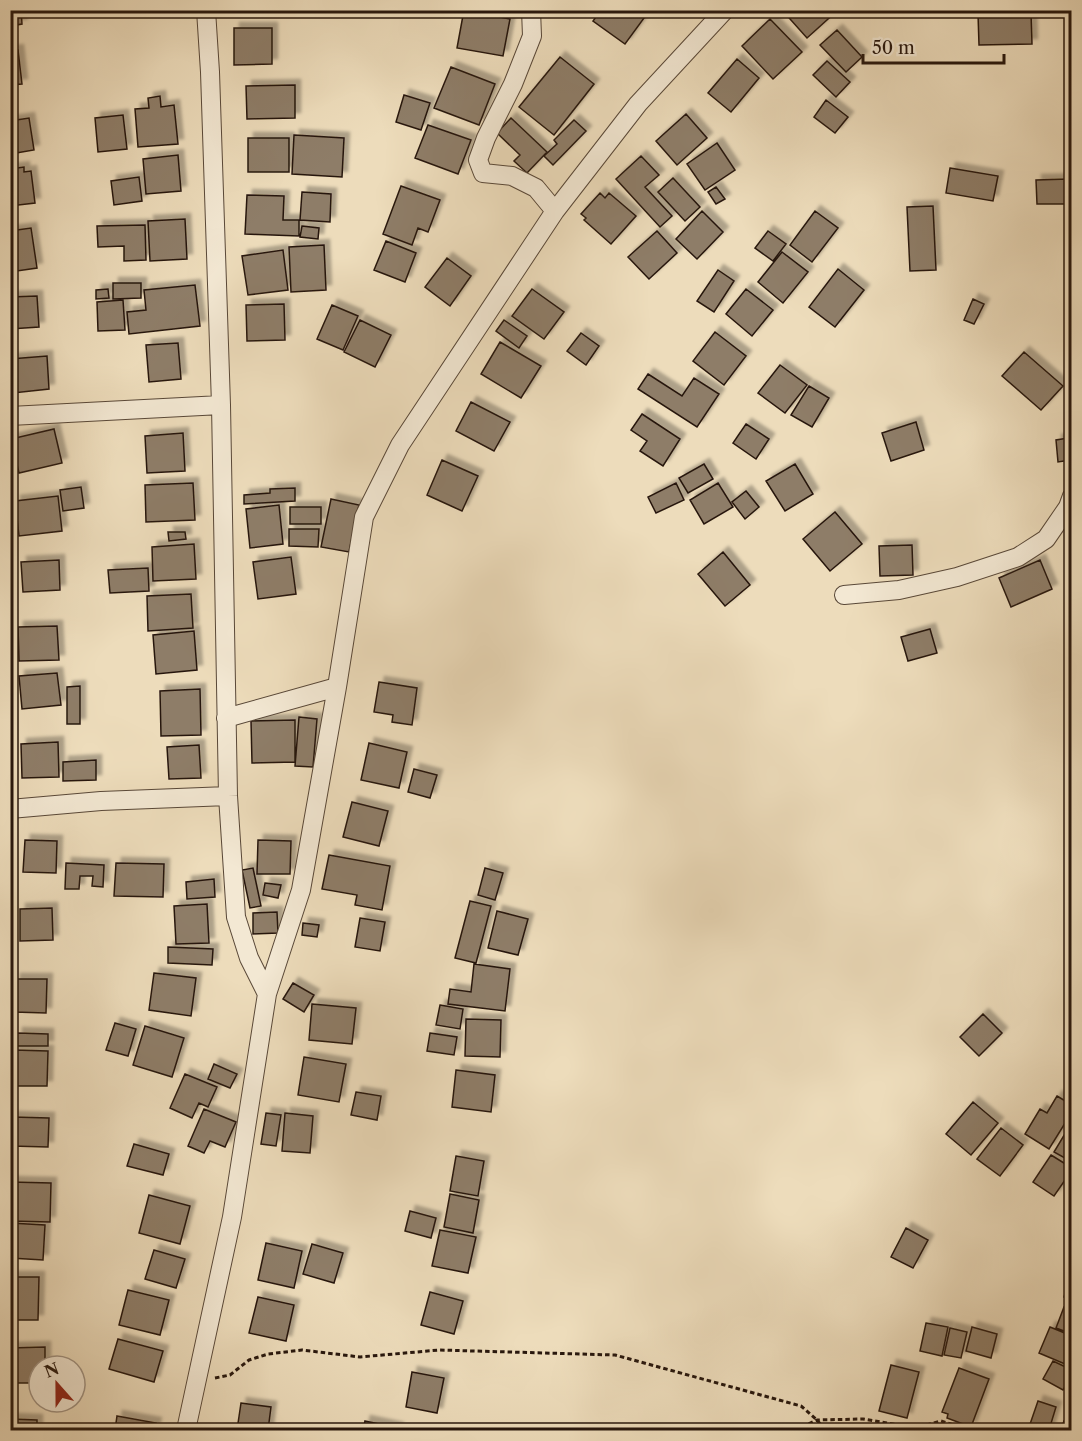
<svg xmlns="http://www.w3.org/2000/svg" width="1082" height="1441" font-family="'Libre Caslon Text',serif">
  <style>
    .building { fill: #8e7d67; stroke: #28170d; stroke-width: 1.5; filter: url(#shadow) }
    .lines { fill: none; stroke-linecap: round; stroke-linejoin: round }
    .minor-casing { stroke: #594838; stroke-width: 20 }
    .path { stroke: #28170d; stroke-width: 3; stroke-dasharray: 4.5 3; stroke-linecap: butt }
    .minor { stroke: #f3e8d3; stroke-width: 18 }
  </style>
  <defs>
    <filter id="shadow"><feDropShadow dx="5.5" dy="-5.5" stdDeviation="1.5" flood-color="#0004"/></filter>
  </defs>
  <rect width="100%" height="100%" fill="#eddcbb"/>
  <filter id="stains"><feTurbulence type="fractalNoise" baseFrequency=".00333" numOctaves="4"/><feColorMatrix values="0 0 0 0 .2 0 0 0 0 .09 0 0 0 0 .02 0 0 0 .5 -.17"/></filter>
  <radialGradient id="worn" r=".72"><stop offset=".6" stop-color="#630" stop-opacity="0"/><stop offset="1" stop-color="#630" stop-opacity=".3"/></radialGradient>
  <path class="building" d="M10 10H21L22 24 10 26Z
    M464 10 510 19 503 56 457 48Z
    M601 10H642L647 14 625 44 593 21Z
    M782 10H838L807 38Z
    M1031 13 1032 44 979 45 978 14Z
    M770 19 802 52 773 79 742 46Z
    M234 28H272V64L234 65Z
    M837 30 862 57 846 72 820 45Z
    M18 50 22 84 10 85V51Z
    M560 57 594 84 554 135 519 107Z
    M737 59 759 78 731 112 708 93Z
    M827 61 850 82 836 97 813 75Z
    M451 67 495 84 479 125 434 108Z
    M295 85V118L247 119 246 86Z
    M404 95 430 103 421 130 396 122Z
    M160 96 161 107 174 105 178 144 138 147 135 109 149 108 148 98Z
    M826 100 848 117 835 133 814 117Z
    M686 114 707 138 677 165 656 141Z
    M123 115 127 149 98 152 95 118Z
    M29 118 34 150 10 154V121Z
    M511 118 547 152 527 173 514 161 520 155 497 133Z
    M574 120 586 131 553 165 544 156 557 144 554 140Z
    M428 125 471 140 458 174 415 158Z
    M294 135 344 138 342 177 292 174Z
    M248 138H289V172H248Z
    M717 143 735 170 705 190 687 164Z
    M178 155 181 191 146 194 143 159Z
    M641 156 659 175 645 187 672 216 660 227 616 179Z
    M24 167V172L31 171 35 203 10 206V169Z
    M950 168 998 176 993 201 946 193Z
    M139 177 142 201 114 205 111 181Z
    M673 178 700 207 685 221 658 192Z
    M1069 179V204H1037L1036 180Z
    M401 186 440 200 428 232 418 228 412 245 383 234Z
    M716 187 725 199 716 204 708 192Z
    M302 192 331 194 330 222 300 220Z
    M600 193 605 198 609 193 636 216 611 244 584 220 586 218 581 214Z
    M247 195 284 196 283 220H299V236L245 234Z
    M933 206 936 270 910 271 907 207Z
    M702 211 723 232 697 259 676 239Z
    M815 211 838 228 812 262 790 245Z
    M185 219 187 259 150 261 148 221Z
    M145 225 146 260 124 261V246L98 247 97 226Z
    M302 226 319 228 318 239 300 237Z
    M31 228 37 268 10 272V231Z
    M657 231 677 253 649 279 628 257Z
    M768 231 786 244 773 261 755 248Z
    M386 241 416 253 405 282 374 270Z
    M324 245 326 290 291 292 289 247Z
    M283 250 288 290 248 295 242 256Z
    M782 252 808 272 783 303 758 282Z
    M447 258 471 276 450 306 425 287Z
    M838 269 864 290 835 327 809 307Z
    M718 270 734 281 714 312 697 301Z
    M113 283H141V298L113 299Z
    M195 285 200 326 129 334 127 312 146 310 144 290Z
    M108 289 109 298 96 299V290Z
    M532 289 564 312 544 339 512 316Z
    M746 289 773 310 752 336 726 314Z
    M37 296 39 327 10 329V297Z
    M973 299 984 304 974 324 964 320Z
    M123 300 125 330 98 331 97 302Z
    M284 304 285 340 247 341 246 305Z
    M332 305 358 316 343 350 317 339Z
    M360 320 391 335 375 367 344 352Z
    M504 320 527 336 519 348 496 331Z
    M715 332 746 356 724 385 693 361Z
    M581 333 599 346 586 365 567 351Z
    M500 342 541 366 521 398 481 374Z
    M178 343 181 379 149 382 146 345Z
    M1024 352 1063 386 1041 410 1002 376Z
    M47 356 49 389 13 393 10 359Z
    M780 365 807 385 785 413 758 393Z
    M648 374 682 396 694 378 719 394 697 427 638 389Z
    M809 386 829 398 812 427 791 415Z
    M471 402 510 422 494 451 456 431Z
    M642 414 680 439 663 466 640 451 647 441 631 430Z
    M916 422 924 450 891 461 882 433Z
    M746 424 769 439 756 459 733 443Z
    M54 429 62 463 19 473 11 439Z
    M183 433 185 471 147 473 145 436Z
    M1068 438 1070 460 1058 462 1056 440Z
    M442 460 478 476 462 511 427 495Z
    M704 464 713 479 688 493 679 478Z
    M795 464 813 494 785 511 766 481Z
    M193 483 195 520 146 522 145 485Z
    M676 483 684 500 656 513 648 497Z
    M718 483 733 507 704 524 690 500Z
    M81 487 84 508 63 511 60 490Z
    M295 488V501L244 504V495L270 493V489Z
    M746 491 759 507 745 519 732 502Z
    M58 496 62 531 19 536 15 501Z
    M331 499 359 505 349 552 321 547Z
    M279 505 283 544 250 548 246 509Z
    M290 507H321V524H290Z
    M835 512 862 544 830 571 803 539Z
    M289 529H319L318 547 289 546Z
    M168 532H185L186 539 169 541Z
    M194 544 196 579 153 581 152 547Z
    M912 545 913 575 880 576 879 546Z
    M723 552 750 585 725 606 698 574Z
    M291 557 296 594 258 599 253 562Z
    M59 560 60 590 23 592 21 562Z
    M1040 560 1052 589 1011 607 999 578Z
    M148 568 149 591 110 593 108 570Z
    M191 594 193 628 148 631 147 596Z
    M57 626 59 660 19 661 18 627Z
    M930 629 937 653 908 661 901 637Z
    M194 631 197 670 156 674 153 635Z
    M57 673 61 705 22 709 19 676Z
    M379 682 417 688 412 725 392 722 393 715 374 712Z
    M80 686V724H67V687Z
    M200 689 201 735 161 736 160 691Z
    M299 717 317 719 313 767 295 766Z
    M295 720V762L252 763 251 721Z
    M58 742 59 777 22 778 21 744Z
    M369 743 407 752 399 788 361 780Z
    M199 745 201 778 169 779 167 747Z
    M96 760V780L63 781V762Z
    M414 769 437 775 430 798 408 792Z
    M352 802 388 811 379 846 343 837Z
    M25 840 57 841 56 873 23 872Z
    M258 840 291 841 290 874H257Z
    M329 855 390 866 382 910 355 905 357 895 322 889Z
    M66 863 104 865 103 887 92 886 93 876H80L79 889H65Z
    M116 863 164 864 163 897 114 896Z
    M253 868 261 906 250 908 242 870Z
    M485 868 503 873 495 900 478 895Z
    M214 879 215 897 187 899 186 882Z
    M265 883 281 885 278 898 263 895Z
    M470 901 491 906 476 963 455 958Z
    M207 904 209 943 176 944 174 906Z
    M52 908 53 940 20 941V909Z
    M497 911 528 919 518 955 488 948Z
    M277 912 278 933 253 934V913Z
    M360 918 385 922 380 951 355 947Z
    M303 923 319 925 317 937 302 935Z
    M168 947 213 949 212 965 168 963Z
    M474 964 510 969 505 1011 448 1004 450 989 471 992Z
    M154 973 196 978 191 1016 149 1010Z
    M15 979H47L46 1013 14 1012Z
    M293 983 314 995 304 1012 283 999Z
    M312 1004 356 1008 352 1044 309 1040Z
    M440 1005 463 1009 460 1029 436 1025Z
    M983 1014 1002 1033 979 1056 960 1037Z
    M466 1019 501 1020 500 1057 465 1056Z
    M115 1023 136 1029 128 1056 106 1050Z
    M145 1026 184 1038 172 1077 133 1065Z
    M17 1033 48 1034V1046H17Z
    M430 1033 457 1037 454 1055 427 1051Z
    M13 1050 48 1051 47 1086H12Z
    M304 1057 346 1064 339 1102 298 1095Z
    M214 1064 237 1074 230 1088 208 1079Z
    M456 1070 495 1075 491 1112 452 1107Z
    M185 1074 217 1087 208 1107 199 1103 192 1118 170 1108Z
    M356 1092 381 1096 377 1120 351 1115Z
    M1057 1096 1072 1105V1112L1049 1149 1025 1134 1040 1109 1047 1113Z
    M973 1102 998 1123 971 1155 946 1134Z
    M204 1109 236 1122 225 1147 210 1141 204 1153 188 1146Z
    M266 1113 281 1115 276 1146 261 1144Z
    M285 1113 313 1116 310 1153 282 1151Z
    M12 1117 49 1118 48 1147 11 1146Z
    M1072 1122V1162L1054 1152Z
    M1001 1128 1023 1145 1000 1176 977 1159Z
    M134 1144 169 1154 163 1175 127 1166Z
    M1051 1155 1072 1168V1170L1054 1196 1033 1182Z
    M456 1156 484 1161 478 1196 450 1191Z
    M10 1182 51 1183 50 1222 10 1221Z
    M450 1194 479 1200 473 1233 444 1227Z
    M149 1195 190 1206 180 1244 139 1233Z
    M410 1211 436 1218 431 1238 405 1231Z
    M10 1223 45 1225 43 1260 10 1258Z
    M906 1228 928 1240 913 1268 891 1257Z
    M440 1230 476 1237 468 1273 432 1266Z
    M266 1243 302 1251 294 1288 258 1280Z
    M312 1244 343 1253 334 1283 303 1274Z
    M154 1250 185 1259 176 1288 145 1279Z
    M1071 1273H1072V1299L1064 1297Z
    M10 1277H39L38 1320H10Z
    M128 1290 169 1300 160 1335 119 1325Z
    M430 1292 463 1301 454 1334 421 1325Z
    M258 1297 294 1305 286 1341 249 1333Z
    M1064 1307 1072 1309V1334L1056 1328Z
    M926 1323 948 1327 942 1356 920 1351Z
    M972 1327 997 1334 991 1358 966 1351Z
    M1050 1327 1072 1336V1347L1065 1364 1039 1353Z
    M950 1328 967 1332 961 1358 944 1355Z
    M118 1339 163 1351 154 1382 109 1369Z
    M45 1347V1366H39V1383H10V1348Z
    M1053 1361 1072 1370V1375L1063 1390 1043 1379Z
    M891 1365 919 1372 907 1418 879 1411Z
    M959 1368 989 1379 971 1427 947 1418 948 1414 942 1412Z
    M412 1372 444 1378 437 1413 406 1407Z
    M1038 1401 1056 1407 1049 1430H1028Z
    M241 1403 271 1407 268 1430H237Z
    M117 1416 156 1423 154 1430H115Z
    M10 1419 37 1420V1430H10Z
    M365 1421 398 1428 397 1430H363Z
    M1064 1421 1072 1423V1430H1061Z"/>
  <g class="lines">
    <g class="minor-casing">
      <path id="minor" d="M206 10 210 72 221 405 228 796 236 917 249 958 267 994
        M531 10 532 36 513 84 486 138 478 160 483 173 512 176 536 188 555 211
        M10 416 221 405
        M844 595 899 590 957 577 1018 557 1046 539 1068 507 1072 496
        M226 718 337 687
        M10 809 101 801 228 796
        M186 1430 232 1217 267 994 301 890 337 687 364 517 400 445 555 211 638 104 725 10"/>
    </g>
    <path class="path" d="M215 1378 230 1375 249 1360 268 1354 302 1350 360 1357 439 1350 615 1355 801 1406 817 1420 825 1430
      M795 1430 817 1420 863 1419 916 1428 941 1421 970 1430"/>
    <use href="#minor" class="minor"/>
  </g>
  <rect width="1082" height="1441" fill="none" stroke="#eddcbb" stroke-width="36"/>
  <rect x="12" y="12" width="1058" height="1417" fill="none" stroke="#28170d" stroke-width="3"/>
  <rect x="18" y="18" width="1046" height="1405" fill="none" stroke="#28170d" stroke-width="1.5"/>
  <g transform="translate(57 1384) rotate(339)"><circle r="28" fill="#f3e8d3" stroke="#a29484" stroke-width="1.5"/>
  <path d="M0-4.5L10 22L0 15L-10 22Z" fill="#8f2418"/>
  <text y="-9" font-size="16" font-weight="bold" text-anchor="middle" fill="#28170d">N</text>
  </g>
  <path d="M863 54v9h141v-9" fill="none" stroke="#28170d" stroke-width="3"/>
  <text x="872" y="54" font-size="18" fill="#28170d" stroke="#f3e8d3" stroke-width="4.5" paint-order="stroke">50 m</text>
  <rect width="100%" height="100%" filter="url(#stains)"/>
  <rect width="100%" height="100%" fill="url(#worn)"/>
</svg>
